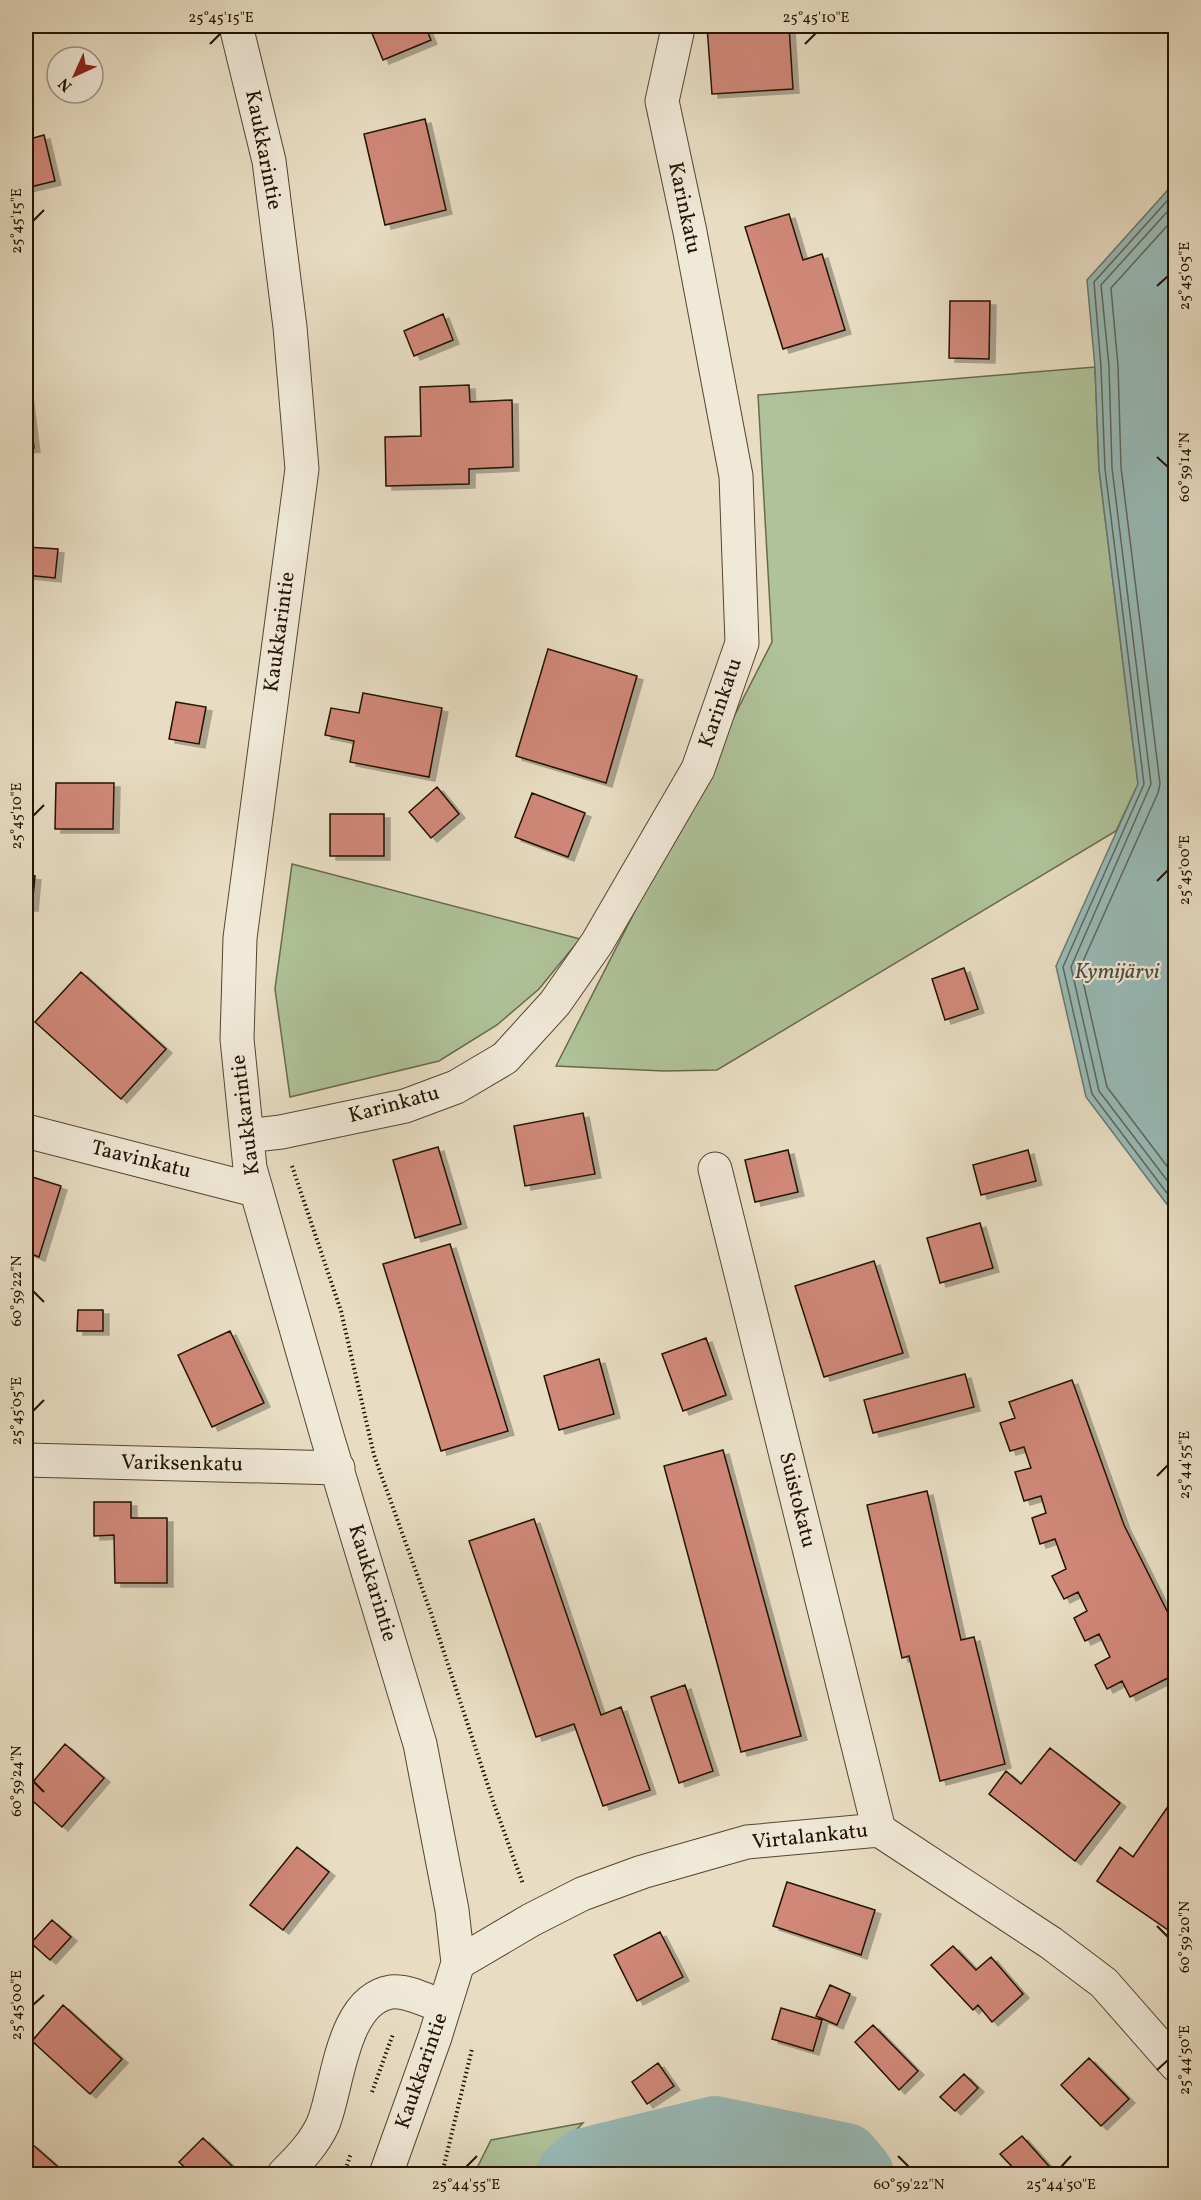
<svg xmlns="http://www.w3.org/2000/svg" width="1201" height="2200" font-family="Vollkorn,serif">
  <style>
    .green { fill: #afc299; stroke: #696a4c; stroke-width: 1.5 }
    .water { fill: #98bbb8; stroke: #69776e; stroke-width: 1.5 }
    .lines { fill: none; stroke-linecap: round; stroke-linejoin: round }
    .shore { stroke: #5e665c; stroke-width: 1.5 }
    .river { stroke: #98bbb8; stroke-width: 68 }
    .building { fill: #d08879; stroke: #231200; stroke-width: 1.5; filter: url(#shadow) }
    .street-casing { stroke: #544531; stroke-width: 35 }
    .path { stroke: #231200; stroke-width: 4; stroke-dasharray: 1.5 3; stroke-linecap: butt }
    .street { stroke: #f0e9d8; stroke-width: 33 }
    .ticks { fill: none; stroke: #231200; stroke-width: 2 }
    .labels { text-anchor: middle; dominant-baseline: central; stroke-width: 4.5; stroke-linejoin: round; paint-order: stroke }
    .street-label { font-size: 21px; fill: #231200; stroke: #f0e9d8 }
    .water-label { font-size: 22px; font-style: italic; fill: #4c4d40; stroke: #f0e9d8 }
    .neatline { fill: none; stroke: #231200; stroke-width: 2 }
    .ticks-label { font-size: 15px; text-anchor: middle; fill: #231200 }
  </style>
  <defs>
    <filter id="shadow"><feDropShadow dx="6" dy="4" stdDeviation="0" flood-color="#0004"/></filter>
  </defs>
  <rect width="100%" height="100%" fill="#e8ddc3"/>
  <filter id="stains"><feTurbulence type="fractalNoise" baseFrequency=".00333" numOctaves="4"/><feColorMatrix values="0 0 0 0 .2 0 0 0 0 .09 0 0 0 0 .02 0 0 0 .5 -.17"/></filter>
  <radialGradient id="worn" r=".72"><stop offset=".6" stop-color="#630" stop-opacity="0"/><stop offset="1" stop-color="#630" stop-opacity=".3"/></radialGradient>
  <path class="green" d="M1095 367 1099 469 1138 784 1116 831 717 1070 664 1071 556 1066 772 642 758 395Z
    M292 864 580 939 539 989 497 1025 439 1061 290 1097 275 989Z
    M583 2123 534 2174H474L491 2140Z
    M710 2158 782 2174H636Z"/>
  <path class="water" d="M1175 182V1215L1086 1097 1056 966 1138 784 1099 469 1095 367 1087 280Z"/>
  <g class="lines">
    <path class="shore" d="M1176 191 1094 282 1101 367 1105 469 1144 784 1063 967 1092 1094 1176 1205
      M1176 202 1101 285 1109 366 1112 468 1151 784 1071 967 1099 1091 1176 1192
      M1176 216 1111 288 1118 366 1121 467 1160 784 1158 793 1080 968 1107 1087 1176 1178"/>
    <path class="river" d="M570 2174 584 2162 715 2130 846 2157 860 2174"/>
  </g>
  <path class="building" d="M369 26H425L431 40 383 60Z
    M707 26H789L793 89 712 94Z
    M425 119 446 210 385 225 364 134Z
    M44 135 55 181 26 188V140Z
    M789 214 803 260 822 254 845 330 783 349 745 227Z
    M950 301H990L989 359 949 358Z
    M443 314 453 340 414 356 404 331Z
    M469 385 470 402 512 400 513 467 469 469V484L386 486 385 437 421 436 420 387Z
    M26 386 34 448 26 449Z
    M26 547 58 549 55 578 26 575Z
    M548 649 637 676 606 783 516 756Z
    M363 693 442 708 429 777 350 762 354 741 325 735 331 708 359 713Z
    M176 702 206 707 199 744 169 739Z
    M56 783H114L113 829H55Z
    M437 787 459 814 431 838 409 812Z
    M532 793 585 813 568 857 515 837Z
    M330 814H384V856H330Z
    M26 875 35 876 32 907H26Z
    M964 968 978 1009 945 1020 932 979Z
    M81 972 166 1049 121 1099 35 1022Z
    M583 1113 595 1174 525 1186 514 1126Z
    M438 1147 461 1224 415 1238 393 1160Z
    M788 1150 798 1192 755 1202 745 1160Z
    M1028 1150 1036 1181 981 1195 973 1165Z
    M26 1175 61 1186 39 1257 26 1252Z
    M980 1223 993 1268 940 1283 927 1238Z
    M450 1244 508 1431 441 1451 383 1264Z
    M874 1261 903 1353 824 1377 795 1286Z
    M78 1310H103V1331H77Z
    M230 1331 264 1403 212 1427 178 1355Z
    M706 1338 726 1395 683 1411 662 1354Z
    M599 1359 614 1414 559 1430 544 1376Z
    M965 1374 974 1407 873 1433 864 1400Z
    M1072 1380 1124 1525 1176 1629V1674L1130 1697 1122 1681 1107 1689 1095 1665 1110 1657 1099 1634 1085 1641 1074 1618 1087 1611 1078 1592 1064 1599 1052 1576 1066 1569 1055 1539 1040 1544 1032 1518 1046 1513 1041 1496 1024 1501 1015 1472 1031 1468 1024 1447 1010 1451 1000 1423 1015 1418 1009 1402Z
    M723 1450 801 1736 741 1752 664 1466Z
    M927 1491 961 1640 974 1637 1005 1764 940 1781 909 1656 902 1658 867 1505Z
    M94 1502H131V1518H167V1583H115L114 1535 94 1536Z
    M534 1519 601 1715 621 1707 650 1790 603 1806 574 1724 536 1737 469 1541Z
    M685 1685 713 1771 679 1783 651 1697Z
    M65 1744 104 1778 62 1827 26 1795V1790Z
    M1050 1748 1120 1803 1075 1861 989 1794 1006 1771 1021 1784Z
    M1176 1795V1925L1171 1932 1097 1881 1120 1847 1133 1857Z
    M297 1847 329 1872 283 1930 250 1905Z
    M787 1882 875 1910 861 1955 773 1926Z
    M52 1920 71 1937 50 1960 31 1943Z
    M660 1932 683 1977 637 2001 614 1955Z
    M953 1946 976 1970 991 1957 1023 1994 992 2022 978 2005 973 2010 931 1965Z
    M830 1985 850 1994 837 2025 816 2016Z
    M63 2005 122 2059 90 2094 32 2041Z
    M781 2008 822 2020 813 2051 772 2039Z
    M873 2025 918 2071 899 2090 855 2042Z
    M1089 2058 1129 2099 1101 2126 1061 2085Z
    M658 2063 674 2086 647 2104 632 2082Z
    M964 2074 978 2088 955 2111 940 2097Z
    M1022 2136 1056 2174H1019L1000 2154Z
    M203 2138 232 2166 224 2174H192L179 2162Z
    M32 2144 66 2174H26V2152Z"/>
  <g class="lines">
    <g class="street-casing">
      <path id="street" d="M236 26 269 161 290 327 302 469 240 938 237 1039 250 1168 327 1436 420 1744 452 1910 458 1963 435 2037 386 2174
        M26 1131 255 1190
        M247 1136 281 1132 405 1106 456 1087 505 1058 555 1003 597 943 698 769 742 643 736 476 690 232 662 101 677 33V26
        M715 1169 879 1830
        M26 1460 338 1468
        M458 1963 531 1920 582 1894 642 1872 747 1842 879 1830 1051 1943 1104 1983 1176 2065
        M284 2174C299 2159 314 2144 323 2124 338 2088 341 2000 391 1992 408 1990 429 2002 444 2007"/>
    </g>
    <path class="path" d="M292 1166 341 1311 374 1455 431 1613 494 1804 523 1884
      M372 2092 393 2034
      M344 2174 351 2153
      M442 2174 472 2049"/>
    <use href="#street" class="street"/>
  </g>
  <path class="ticks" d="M210 44 221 33M805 44 816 33M33 221 44 210M1157 286 1168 276M1157 457 1168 467M33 816 44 805M1157 881 1168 870M33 1291 44 1302M33 1411 44 1400M1157 1476 1168 1465M33 1781 44 1792M1157 1926 1168 1937M33 2005 44 1995M1157 2070 1168 2060M898 2156 909 2167M466 2167 477 2156M1061 2167 1071 2156"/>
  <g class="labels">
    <g class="street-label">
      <text transform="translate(263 150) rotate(79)">Kaukkarintie</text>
      <text transform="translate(684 208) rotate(78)">Karinkatu</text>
      <text transform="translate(280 632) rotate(-82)">Kaukkarintie</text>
      <text transform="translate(721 703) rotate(-71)">Karinkatu</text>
      <text transform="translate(394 1105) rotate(-15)">Karinkatu</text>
      <text transform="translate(246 1115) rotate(-97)">Kaukkarintie</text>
      <text transform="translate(141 1160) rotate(14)">Taavinkatu</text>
      <text transform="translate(182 1464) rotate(1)">Variksenkatu</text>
      <text transform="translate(797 1500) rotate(76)">Suistokatu</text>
      <text transform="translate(372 1583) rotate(73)">Kaukkarintie</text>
      <text transform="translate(810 1837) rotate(-6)">Virtalankatu</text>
      <text transform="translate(422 2071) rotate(-71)">Kaukkarintie</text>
    </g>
    <g class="water-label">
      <text x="1117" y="972">Kymijärvi</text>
    </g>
  </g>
  <rect width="1201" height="2200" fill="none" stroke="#e8ddc3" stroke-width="66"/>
  <g transform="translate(75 75) rotate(225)"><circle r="28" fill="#f0e9d8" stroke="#9e9382" stroke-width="1.5"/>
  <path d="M0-4.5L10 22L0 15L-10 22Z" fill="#8f2418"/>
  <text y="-9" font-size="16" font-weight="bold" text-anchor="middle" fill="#231200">N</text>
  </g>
  <rect x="33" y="33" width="1135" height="2134" class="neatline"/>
  <g class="ticks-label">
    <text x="221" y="22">25°45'15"E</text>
    <text x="816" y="22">25°45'10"E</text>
    <text transform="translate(16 221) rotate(-90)" y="5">25°45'15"E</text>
    <text transform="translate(1184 276) rotate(-90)" y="5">25°45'05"E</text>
    <text transform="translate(1184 467) rotate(-90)" y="5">60°59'14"N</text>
    <text transform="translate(16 816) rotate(-90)" y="5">25°45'10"E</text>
    <text transform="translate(1184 870) rotate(-90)" y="5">25°45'00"E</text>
    <text transform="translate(16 1291) rotate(-90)" y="5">60°59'22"N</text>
    <text transform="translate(16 1411) rotate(-90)" y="5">25°45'05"E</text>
    <text transform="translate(1184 1465) rotate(-90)" y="5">25°44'55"E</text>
    <text transform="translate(16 1781) rotate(-90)" y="5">60°59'24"N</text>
    <text transform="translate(1184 1937) rotate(-90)" y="5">60°59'20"N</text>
    <text transform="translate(16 2005) rotate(-90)" y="5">25°45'00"E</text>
    <text transform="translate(1184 2060) rotate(-90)" y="5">25°44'50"E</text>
    <text x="466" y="2189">25°44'55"E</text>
    <text x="909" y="2189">60°59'22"N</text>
    <text x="1061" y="2189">25°44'50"E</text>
  </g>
  <rect width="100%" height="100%" filter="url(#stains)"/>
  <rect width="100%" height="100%" fill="url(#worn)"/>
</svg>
